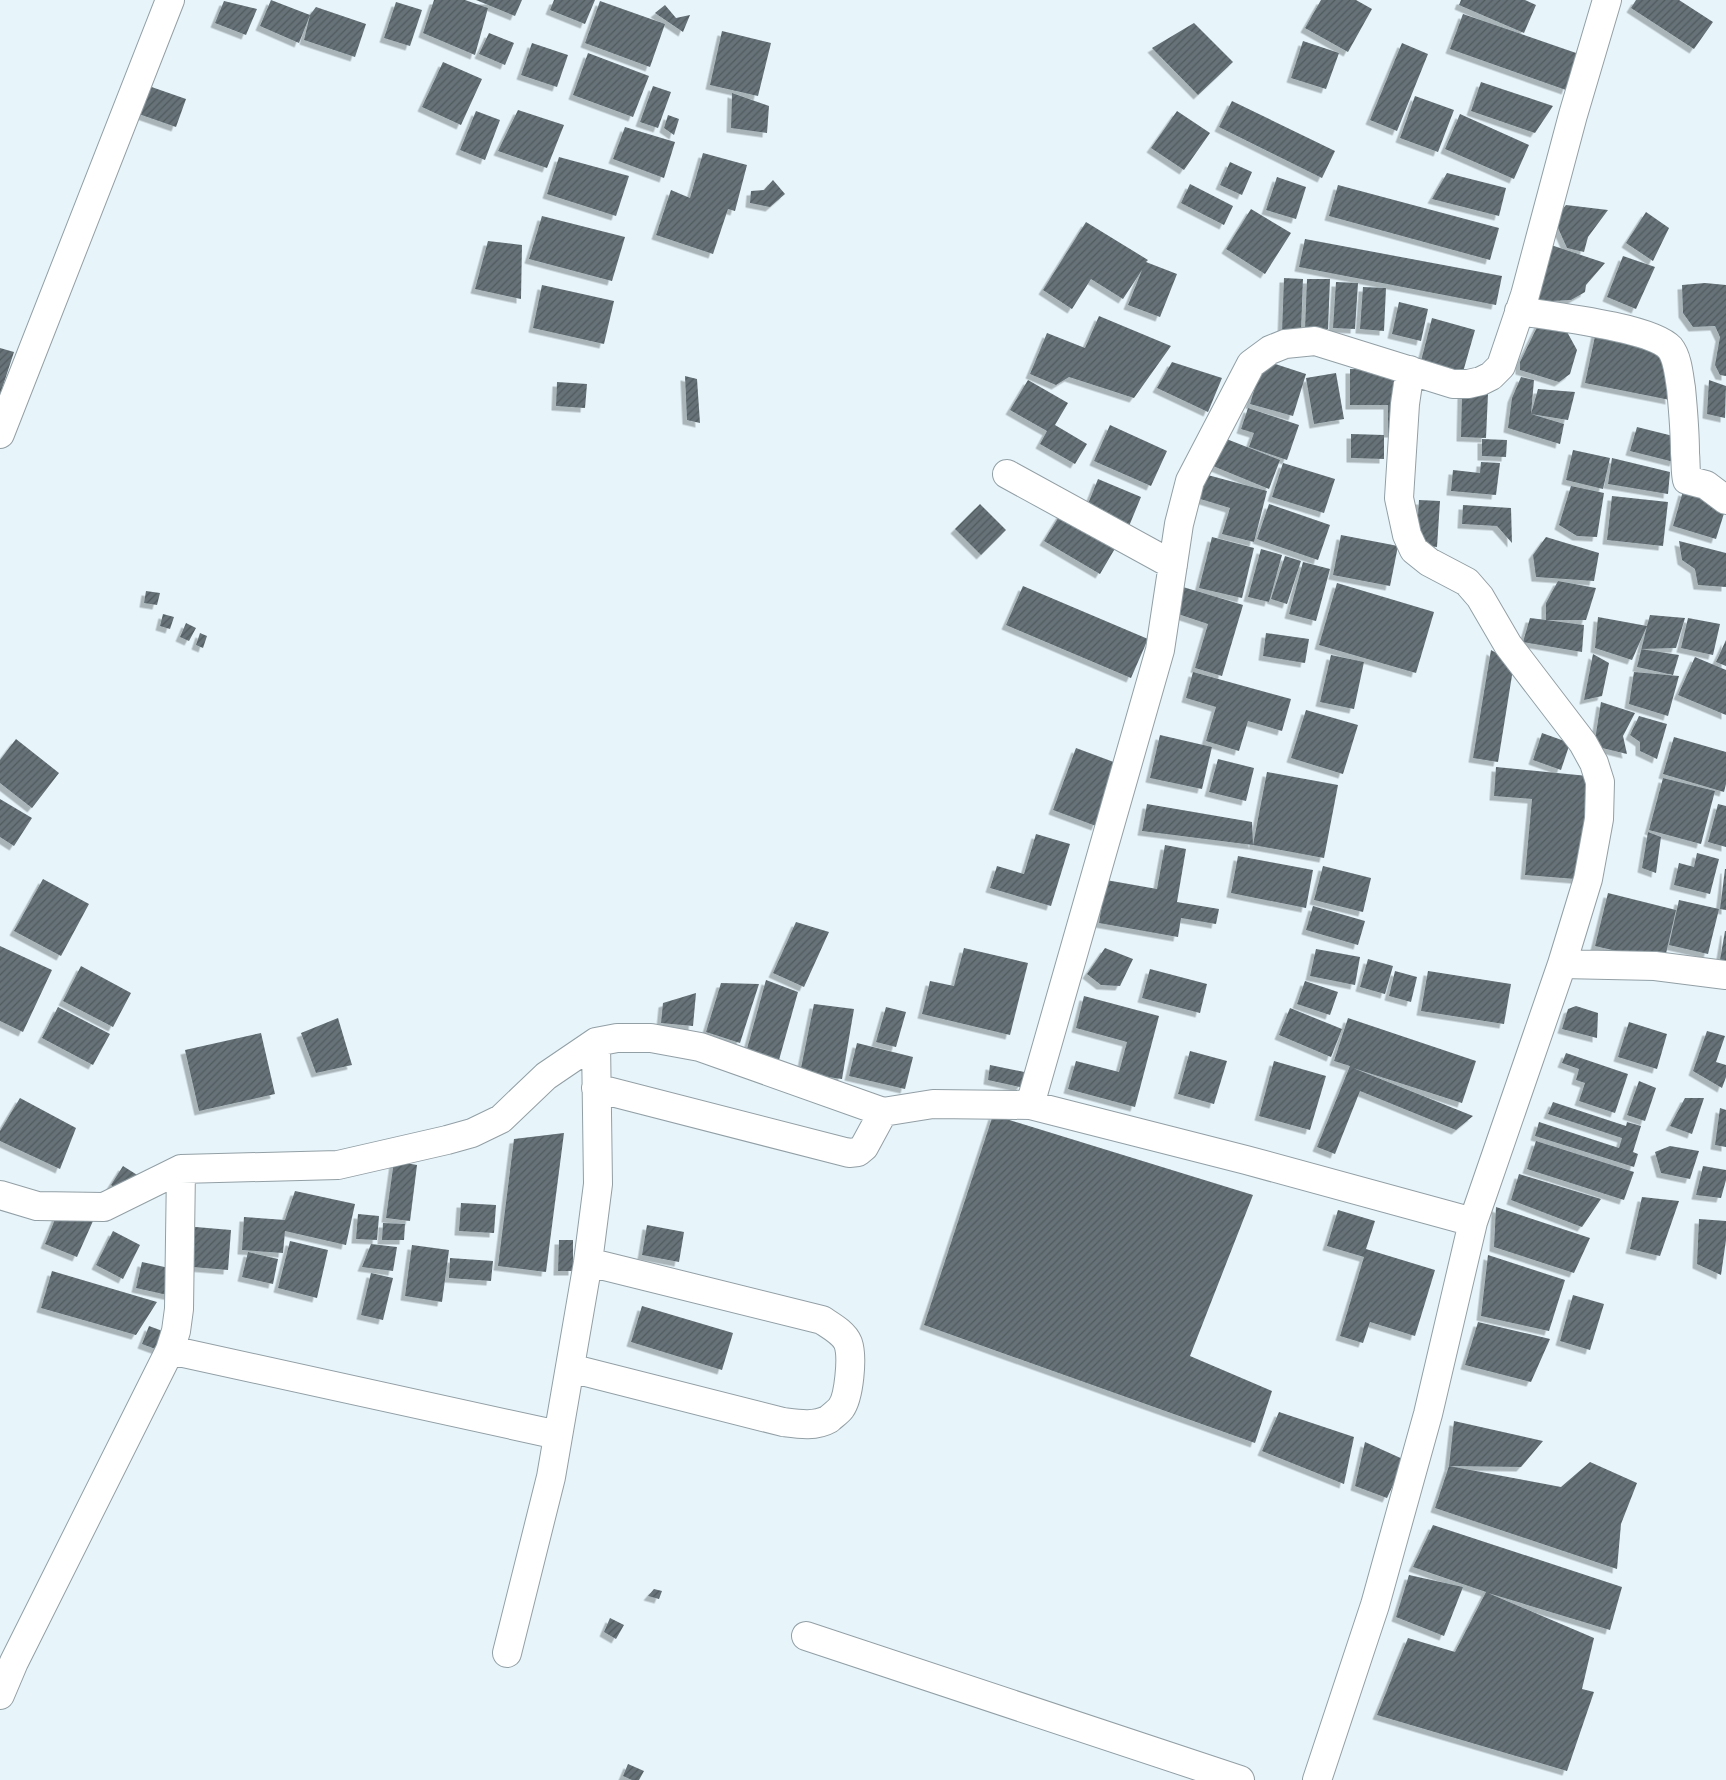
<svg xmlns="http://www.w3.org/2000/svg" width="1726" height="1780" font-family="Lato,sans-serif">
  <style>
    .building { fill: url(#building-hatch); filter: url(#shadow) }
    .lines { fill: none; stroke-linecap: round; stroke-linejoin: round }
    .minor-casing { stroke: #929fa5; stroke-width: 30 }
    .minor { stroke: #fff; stroke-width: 28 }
  </style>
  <defs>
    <pattern id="building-hatch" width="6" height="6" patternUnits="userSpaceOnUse" patternTransform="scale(1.25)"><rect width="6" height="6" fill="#667278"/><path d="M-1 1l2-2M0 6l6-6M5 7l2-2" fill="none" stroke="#505a5e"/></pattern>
    <filter id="shadow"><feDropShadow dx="-4.5" dy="4.5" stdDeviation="0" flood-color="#0004"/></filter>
  </defs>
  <rect width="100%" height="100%" fill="#e7f5fb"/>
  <path class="building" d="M271 0 310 15 299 43 260 26Z
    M434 0H465L488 8 475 55 423 33Z
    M476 0H522L515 16Z
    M554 0H595L585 24 550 10Z
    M1321 0H1356L1372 9 1348 52 1305 28Z
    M1461 0H1525L1536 5 1524 33 1459 5Z
    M1636 0H1679L1713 22 1694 49 1631 8Z
    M224 1 257 9 246 35 215 23Z
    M600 1 665 24 650 67 585 43Z
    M396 2 422 10 410 46 384 38Z
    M665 5 676 18 690 15 683 32 655 13Z
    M316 7 366 24 355 57 304 40 310 15Z
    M1463 14 1579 54 1566 90 1450 49Z
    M1194 23 1233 62 1198 95 1152 48Z
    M722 31 771 43 758 96 710 85Z
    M489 33 514 43 505 65 479 54Z
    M1303 41 1339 53 1326 89 1291 78Z
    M532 43 568 55 557 87 521 75Z
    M1402 43 1428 54 1397 131 1370 120Z
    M588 53 649 76 633 117 573 95Z
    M443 62 482 79 461 125 422 107Z
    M1481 82 1553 106 1535 133 1471 111Z
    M143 84 186 99 176 127 133 112Z
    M653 86 671 92 658 128 640 122Z
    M732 93 769 106 767 133 731 128Z
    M1415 96 1454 110 1438 152 1400 138Z
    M1232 101 1335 151 1322 178 1219 127Z
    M518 110 564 125 547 168 498 151Z
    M476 111 500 120 485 160 460 150Z
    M1177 111 1210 133 1184 170 1151 148Z
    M1460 114 1529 145 1514 179 1445 149Z
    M668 115 679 119 674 135 664 128Z
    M625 127 675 142 664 178 613 159Z
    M703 153 747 165 735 211 728 209 713 254 656 235 671 190 690 198Z
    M559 157 629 176 616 216 547 194Z
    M1230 162 1252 172 1242 195 1220 185Z
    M1447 173 1506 188 1499 216 1432 199Z
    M1277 177 1306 187 1296 219 1266 210Z
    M773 180 785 194 770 207 750 203 751 191 764 190Z
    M1190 184 1233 206 1224 225 1181 203Z
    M1338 185 1499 228 1490 260 1329 216Z
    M1566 205 1608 210 1588 237 1584 252 1567 248 1554 219Z
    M1251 209 1291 233 1265 274 1226 249Z
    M1646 212 1669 228 1653 261 1626 243Z
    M542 216 625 237 612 281 529 259Z
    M1086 222 1148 260 1146 262 1177 274 1160 317 1128 305 1142 270 1123 299 1091 279 1072 309 1043 290Z
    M1305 239 1502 276 1496 305 1299 267Z
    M488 241 522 245 521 299 475 289Z
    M1551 245 1605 263 1586 285 1585 292 1571 300 1533 302Z
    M1623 256 1655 267 1636 309 1607 297Z
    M1284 278 1303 279 1301 333 1282 332Z
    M1307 279H1330L1328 329H1305Z
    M1336 282 1358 283 1355 329 1333 328Z
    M1705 283 1726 285V337H1720L1715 326 1693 327 1683 313 1682 285Z
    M542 285 614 301 604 344 533 328Z
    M1363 287 1386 288 1384 331 1360 329Z
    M1399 302 1428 309 1421 341 1392 334Z
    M1543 315 1566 330 1577 350 1570 374 1559 382 1520 370V362Z
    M1099 316 1171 346 1134 398 1069 377 1056 385 1030 374 1047 333 1085 348Z
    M1432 318 1475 330 1463 372 1421 361Z
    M1597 327 1666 351 1670 400 1585 383Z
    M1720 337H1726V376L1720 375 1715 365Z
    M0 348 14 352 0 395Z
    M1263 360 1306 374 1293 416 1250 404Z
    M1172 362 1222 378 1208 412 1157 388Z
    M1350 369 1398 370V433H1388V405H1350Z
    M1336 373 1344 419 1314 424 1306 378Z
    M685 376 697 379 700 423 687 420Z
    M1521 377 1534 380 1531 414 1564 424 1560 444 1508 428 1512 398Z
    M1028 380 1068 403 1055 425 1087 444 1075 464 1040 444 1047 431 1010 410Z
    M1709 380 1726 386 1725 418 1707 414Z
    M557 382 587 384 585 408 556 406Z
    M1538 389 1575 392 1568 420 1531 414Z
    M1462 393 1488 394 1486 438 1461 437Z
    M1248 408 1299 425 1287 460 1249 447 1254 433 1241 429Z
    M1110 425 1167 451 1151 486 1094 461Z
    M1637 427 1681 438 1674 462 1630 451Z
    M1351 434 1384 435V459L1351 458Z
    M1224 438 1280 460 1269 489 1213 466Z
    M1482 439 1507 440 1506 457 1482 456Z
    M1573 450 1610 458 1603 489 1566 480Z
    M1612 458 1670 472 1668 494 1608 484Z
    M1481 462 1500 463 1496 495 1451 491 1453 470 1480 473Z
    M1283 463 1335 479 1324 513 1272 497Z
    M1204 474 1267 491 1254 542 1222 534 1230 508 1197 498Z
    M1098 479 1141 497 1127 531 1084 514Z
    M1571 486 1604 493 1597 537 1577 536 1559 525Z
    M1683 491 1726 507 1716 539 1673 526Z
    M1612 496 1668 502 1663 546 1607 540Z
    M1419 500 1440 501 1437 547 1416 545Z
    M980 504 1006 530 981 555 955 529Z
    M1269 504 1330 525 1318 560 1257 539Z
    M1463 505 1511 508 1512 543 1497 526 1462 524Z
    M1065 507 1120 540 1100 574 1044 541Z
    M1341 535 1398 546 1390 586 1333 575Z
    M1212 537 1254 548 1242 598 1199 588Z
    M1546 537 1599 553 1594 581 1536 577 1533 555Z
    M1679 541 1726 553V587L1698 585 1695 569 1682 560Z
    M1261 549 1282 555 1269 602 1248 597Z
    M1285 556 1301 561 1287 604 1271 599Z
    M1303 562 1330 569 1316 621 1289 614Z
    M1558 581 1596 588 1586 620H1546L1584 625 1582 652 1523 642 1530 618 1546 620V603Z
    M1337 583 1434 612 1416 673 1319 645Z
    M1023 586 1148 639 1131 678 1006 625Z
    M1183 587 1243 605 1222 676 1195 668 1208 624 1175 613Z
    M146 591 160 593 157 605 144 603Z
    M163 614 174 617 170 629 160 626Z
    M1650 615 1685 618 1676 648 1641 649 1679 655 1673 675 1637 667 1647 626Z
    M1598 617 1647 626 1632 660 1595 648Z
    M1688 618 1720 624 1713 655 1681 648Z
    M186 623 196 628 189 641 180 637Z
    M200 633 207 636 203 648 196 645Z
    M1266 633 1309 639 1305 663 1263 656Z
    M1726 640V666L1716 662Z
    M1491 650 1514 663 1498 762 1473 758Z
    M1593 654 1609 663 1602 696 1584 700Z
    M1331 655 1364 662 1354 709 1320 702Z
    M1695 657 1726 670V715L1678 695Z
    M1193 672 1291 699 1282 731 1248 721 1239 751 1206 741 1216 707 1186 698Z
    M1634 672 1679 676 1668 716 1629 704Z
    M1601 702 1635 713 1623 736 1627 754 1594 746Z
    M1306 710 1358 725 1343 774 1291 758Z
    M1639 716 1667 724 1657 759 1640 751V742L1630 735Z
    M1542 733 1570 743 1561 770 1533 760Z
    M1160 735 1212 747 1202 789 1150 778Z
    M1674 737 1726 752V784L1724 792 1663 774Z
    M16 739 59 773 32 808 0 783V760Z
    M1076 748 1119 764 1096 826 1053 810Z
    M1218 759 1254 768 1246 801 1209 792Z
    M1496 767 1598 777 1588 880 1525 875 1532 799 1494 796Z
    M1267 772 1338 785 1324 858 1253 845Z
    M1663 778 1715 791 1701 844 1649 830Z
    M0 799 32 818 14 846 0 837Z
    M1147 804 1252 822 1253 845 1142 831Z
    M1718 804 1726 806V847L1708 842Z
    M1648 832 1661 837 1656 873 1642 868Z
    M1036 834 1070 844 1051 906 990 888 997 866 1024 874Z
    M1165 845 1186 849 1177 902 1219 909 1216 924 1181 918 1178 937 1099 923 1106 880 1157 889Z
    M1697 853 1719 859 1710 894 1674 885 1679 863 1694 867Z
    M1238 856 1313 870 1306 908 1231 893Z
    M1323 866 1371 878 1363 912 1314 900Z
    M1725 869H1726V910L1720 909Z
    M43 879 89 904 61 956 14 931Z
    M1608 893 1676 910 1664 962 1595 946Z
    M1679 900 1719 909 1708 954 1669 945Z
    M1313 906 1365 921 1358 945 1306 930Z
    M796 922 829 932 804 987 773 973Z
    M1725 931H1726V961L1720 960Z
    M0 946 52 970 23 1032 0 1021Z
    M964 948 1028 963 1010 1035 922 1014 930 981 954 986Z
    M1105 948 1133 959 1120 986 1101 985 1087 974Z
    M1316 949 1360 957 1355 985 1310 976Z
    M1368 959 1393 966 1385 994 1360 987Z
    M81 966 131 993 113 1027 63 1001Z
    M1150 969 1207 984 1200 1013 1142 998Z
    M1395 971 1417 977 1411 1002 1389 996Z
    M1428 971 1511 984 1504 1024 1421 1011Z
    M766 980 798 992 779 1060 747 1049Z
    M1305 981 1338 992 1330 1015 1297 1004Z
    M721 983 759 984 740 1043 706 1032Z
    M696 993 693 1026 661 1023 663 1003Z
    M1084 996 1159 1016 1135 1107 1068 1089 1076 1061 1119 1072 1127 1042 1076 1028Z
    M814 1004 854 1009 842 1079 800 1073Z
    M1576 1006 1598 1013 1597 1038 1562 1029 1568 1009Z
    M58 1007 110 1034 93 1065 42 1038Z
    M886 1007 906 1012 896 1047 876 1042Z
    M1290 1008 1342 1029 1331 1057 1279 1035Z
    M338 1018 352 1065 316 1073 301 1033Z
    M1348 1018 1476 1061 1462 1103 1353 1068 1473 1116 1456 1130 1360 1091 1335 1154 1317 1147 1350 1066 1334 1061Z
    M1629 1022 1667 1034 1657 1069 1618 1057Z
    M1707 1031 1725 1036 1716 1062 1726 1065V1077L1722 1088 1693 1071Z
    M261 1033 275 1094 199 1111 185 1050Z
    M857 1043 913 1057 905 1089 849 1076Z
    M1190 1051 1227 1061 1214 1104 1178 1094Z
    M1566 1053 1628 1074 1615 1113 1579 1101 1585 1083 1576 1080 1579 1069 1562 1063Z
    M1274 1061 1326 1076 1310 1130 1259 1116Z
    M990 1065 1029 1073 1020 1087 988 1080Z
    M1639 1081 1656 1088 1645 1121 1627 1115Z
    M20 1098 76 1128 60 1169 0 1141V1131Z
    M1685 1098H1704L1692 1134 1670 1126Z
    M1553 1102 1626 1126 1627 1122 1641 1126 1633 1152 1638 1154 1634 1167 1535 1136 1539 1122 1619 1148 1622 1138 1548 1114Z
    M1720 1108 1726 1110V1147L1715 1145Z
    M993 1115 1253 1195 1190 1356 1272 1391 1255 1443 924 1325Z
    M564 1133 546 1272 498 1266 514 1139Z
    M1536 1141 1634 1172 1624 1200 1527 1169Z
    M1670 1146 1699 1151 1690 1179 1661 1173 1655 1152Z
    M394 1161 417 1165 410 1221 386 1218Z
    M123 1166 142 1178 125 1194 111 1185Z
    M1703 1166 1726 1170V1180L1721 1198 1696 1195Z
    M1519 1174 1601 1199 1582 1227 1511 1200Z
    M295 1191 355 1204 346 1245 285 1231 283 1253 242 1250 244 1217 285 1220Z
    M1642 1197 1679 1201 1660 1256 1630 1249Z
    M461 1203 496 1205 494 1233 459 1231Z
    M60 1207 93 1221 77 1257 45 1244Z
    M1496 1207 1590 1238 1574 1273 1494 1247Z
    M1338 1210 1375 1221 1366 1249 1435 1270 1415 1336 1370 1322 1363 1343 1340 1336 1364 1257 1327 1246Z
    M358 1214 379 1216 377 1240 356 1239Z
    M1699 1219 1726 1221V1240L1721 1275 1697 1264Z
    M383 1223 405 1224 404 1240H382Z
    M647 1225 684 1232 679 1262 642 1255Z
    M184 1226 231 1230 228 1270 181 1266Z
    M113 1231 140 1245 123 1279 96 1265Z
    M559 1240H573V1271H558Z
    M290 1241 328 1250 317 1298 278 1288Z
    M371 1244 397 1247 393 1271 362 1267Z
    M412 1245 449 1250 442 1302 405 1296Z
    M248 1252 278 1259 273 1284 242 1277Z
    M1488 1255 1565 1280 1549 1331 1481 1316Z
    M450 1258 493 1261 491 1281 449 1278Z
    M142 1262 178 1270 172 1296 136 1288Z
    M52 1271 157 1302 136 1335 41 1308Z
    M371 1273 393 1278 383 1320 361 1315Z
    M1573 1295 1604 1304 1590 1350 1560 1341Z
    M642 1306 733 1333 722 1370 631 1342Z
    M1478 1322 1550 1339 1531 1382 1465 1365Z
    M149 1326 168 1333 161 1351 142 1344Z
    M1279 1412 1354 1437 1344 1484 1262 1451Z
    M1454 1421 1543 1441 1521 1467 1449 1466Z
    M1365 1442 1405 1460 1387 1498 1355 1486Z
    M1590 1462 1637 1483 1621 1524 1617 1569 1435 1508 1449 1466 1561 1487Z
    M1433 1525 1622 1587 1610 1630 1488 1593 1594 1638 1582 1689 1594 1692 1567 1771 1377 1715 1408 1638 1455 1652 1486 1592 1413 1567Z
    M1409 1575 1463 1587 1444 1636 1396 1617Z
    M654 1589 662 1591 659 1599 648 1596Z
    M610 1618 624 1625 616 1639 604 1632Z
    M628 1764 644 1771 639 1780H632L623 1776Z"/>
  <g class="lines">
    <g class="minor-casing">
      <path id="minor" d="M1519 311C1550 316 1651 327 1670 348 1678 358 1679 377 1681 388 1683 409 1685 432 1685 453 1686 463 1685 470 1687 480L1706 485 1726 500
        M1410 370 1405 404 1399 498 1407 535 1414 550 1429 562 1467 582 1480 597 1508 645 1583 743 1594 763 1600 782 1599 819 1588 879 1562 964
        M0 434 170 0
        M1007 474 1173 565
        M596 1088 849 1153 858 1152 864 1147 883 1112
        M1030 1105 1160 650 1179 524 1190 481 1251 364 1270 350 1285 344 1315 341 1453 384H1468L1481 381 1491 376 1501 366 1525 295 1573 115 1607 0
        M0 1195 37 1206 104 1207 181 1169 338 1165 447 1140 472 1133 501 1119 546 1076 596 1042 617 1038H651L700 1047 883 1112 933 1104 1030 1105 1246 1160 1473 1222 1562 964 1655 966 1726 975
        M170 1350 558 1435
        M570 1368 783 1422C798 1424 815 1427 829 1419 832 1416 838 1412 841 1408 849 1397 853 1357 848 1343 844 1333 831 1326 822 1320L588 1262
        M806 1636 1240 1780
        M507 1653 551 1477 588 1262 598 1184 596 1042
        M0 1695 14 1662 170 1350 176 1331 179 1309 181 1169
        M1317 1780 1375 1605 1428 1414 1473 1222"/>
    </g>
    <use href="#minor" class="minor"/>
  </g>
</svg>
